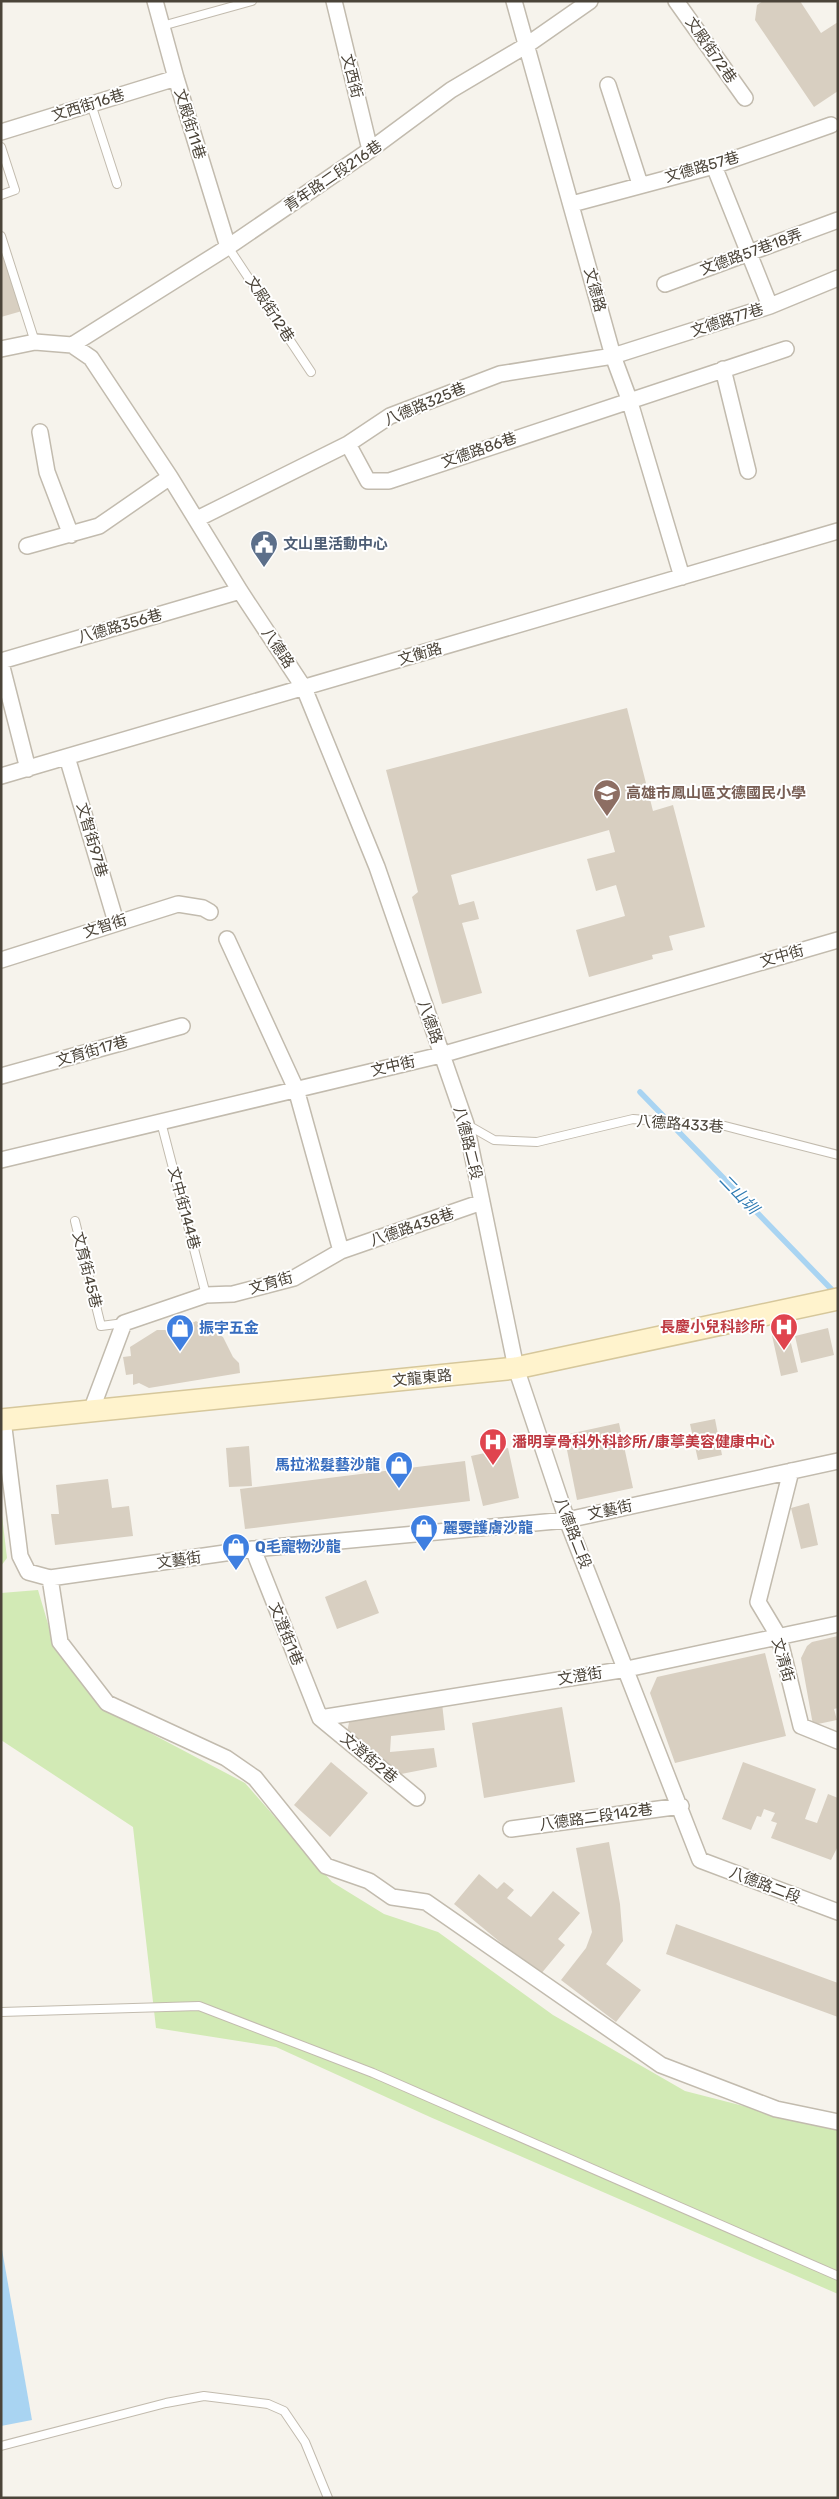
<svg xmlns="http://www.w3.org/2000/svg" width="839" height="2499" font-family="Rubik,'Noto Sans TC',sans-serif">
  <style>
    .green { fill: #d2eab5 }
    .water { fill: #a9d4f2 }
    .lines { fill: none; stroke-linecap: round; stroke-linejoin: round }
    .stream { stroke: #a9d4f2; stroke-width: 5.5 }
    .building { fill: #d8cfc1 }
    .lane-casing { stroke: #c2bbae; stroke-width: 10 }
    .street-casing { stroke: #c2bbae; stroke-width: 18 }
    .secondary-casing { stroke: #d6c79b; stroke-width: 24 }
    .lane { stroke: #fff; stroke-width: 8 }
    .street { stroke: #fff; stroke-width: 15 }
    .secondary { stroke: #fff3cd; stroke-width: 21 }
    .labels { text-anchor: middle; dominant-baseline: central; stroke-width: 4; stroke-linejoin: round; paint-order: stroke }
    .street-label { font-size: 15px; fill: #4b4439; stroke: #fff }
    .service-label { font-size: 15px; font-weight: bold; fill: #4e5e75; stroke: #fff; text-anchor: start }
    .education-label { font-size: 15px; font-weight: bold; fill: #785e54; stroke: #fff; text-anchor: start }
    .health-label { font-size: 15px; font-weight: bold; fill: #be3a42; stroke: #fff; text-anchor: end }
    .shop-label { font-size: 15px; font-weight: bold; fill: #366cbe; stroke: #fff; text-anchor: start }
    .water-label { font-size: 16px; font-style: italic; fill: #2e7ab2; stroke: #fff }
  </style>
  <rect width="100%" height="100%" fill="#f6f3ec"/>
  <path class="green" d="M1 1507 7 1558 1 1566Z
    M38 1590 54 1644 99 1706 245 1783 332 1882 384 1914 438 1932 553 2015 685 2091 838 2130V2294L430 2117 276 2047 156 2028 133 1827 1 1740V1593Z"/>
  <path class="water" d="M1 2244 32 2420 1 2426Z"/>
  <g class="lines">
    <path class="stream" d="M640 1092 837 1295"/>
  </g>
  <path class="building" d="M763 1H800L821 33 838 22V91L814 107 755 20 757 5Z
    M5 253 22 311 1 317V254Z
    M627 708 653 811 673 805 705 927 669 936 673 950 652 955 653 959 589 977 576 930 625 916 616 885 596 891 587 859 615 852 609 830 451 875 459 905 474 901 479 919 462 923 482 993 442 1004 412 897 418 892 386 770Z
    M196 1321 223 1337 233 1357 239 1363 240 1373 149 1388 139 1383 133 1385V1374L126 1375 123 1357 131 1356 130 1347 157 1330H179Z
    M787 1327 798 1372 781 1376 771 1331Z
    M828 1328 834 1355 801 1363 795 1336Z
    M715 1419 722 1455 698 1460 690 1424Z
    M619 1423 633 1488 577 1500 564 1435Z
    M249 1446 252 1486 229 1487 226 1448Z
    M508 1448 519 1498 483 1506 471 1456Z
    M465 1461 470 1501 245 1529 240 1489Z
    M108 1479 112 1508 129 1506 133 1536 55 1545 51 1514H59L56 1485Z
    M809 1503 818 1545 801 1549 791 1508Z
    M366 1580 379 1613 337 1629 325 1597Z
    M838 1636V1708L834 1709 837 1720 813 1725 801 1658 807 1646 812 1642Z
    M765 1653 786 1736 675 1763 650 1693 657 1677Z
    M442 1703 445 1730 391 1736 390 1752 434 1748 437 1767 396 1775 347 1732 350 1718Z
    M562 1707 575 1782 484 1798 472 1723Z
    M331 1762 368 1793 330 1837 294 1805Z
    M743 1762 816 1789 805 1819 817 1823 828 1794 838 1798V1846L831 1860 771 1838 777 1823 771 1821 775 1813 764 1809 761 1817 757 1816 751 1830 722 1819Z
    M609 1842 620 1904 623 1941 606 1964 641 1990 616 2022 561 1980 586 1948 592 1932 576 1848Z
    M479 1874 497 1889 504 1882 514 1890 507 1898 531 1917 553 1891 580 1913 558 1939 565 1945 540 1975 454 1904Z
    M676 1924 838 1983V2017L666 1954Z"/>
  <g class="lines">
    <g class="lane-casing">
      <path id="lane" d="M162 26 252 1
        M91 104 117 184
        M1 147 15 190 1 195
        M1 236 35 342
        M228 247 311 372
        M161 1122 206 1295
        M466 1124 494 1140 537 1142 633 1119 725 1126 838 1155
        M75 1221 101 1326 124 1323
        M1 2012 199 2006 373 2073 838 2276
        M1 2446 166 2403 204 2396 268 2404 284 2411 305 2442 328 2498"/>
    </g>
    <g class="street-casing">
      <path id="street" d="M155 1 176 78 228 247
        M334 1 370 150
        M514 1 613 356 629 399 682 577
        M676 1 745 98
        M608 85 640 184
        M1 132 176 78
        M714 166 770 306
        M572 204 714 166 831 125
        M665 284 838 220
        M72 345 228 247 370 150 451 90 527 45 590 1
        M1 349 35 342 72 345 91 358 170 477 240 591 304 688 377 867 466 1124 516 1368 567 1520 700 1860 838 1912
        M723 369 748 471
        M40 432 47 472 71 535
        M348 444 368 481H389L786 349
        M197 519 348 444 390 416 500 374 613 356 770 306 838 278
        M27 546 99 526 170 477
        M1 661 240 591
        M1 663 28 769
        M67 757 116 922
        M1 776 838 531
        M1 960 178 904 203 908 210 912
        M1 1076 182 1026
        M1 1160 441 1055 838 940
        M341 1251 482 1202
        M91 1411 124 1323 206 1295 233 1294 294 1278 341 1251 296 1089 227 939
        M3 1420 20 1556 28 1572 50 1578 253 1549 567 1520 838 1461
        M791 1471 758 1602 779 1637 801 1726 838 1741
        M253 1549 320 1718 417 1798
        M50 1578 60 1642 107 1703 226 1758 255 1778 326 1866 369 1881 392 1897 426 1902 661 2065 776 2109 838 2122
        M320 1718 627 1669 838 1624
        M511 1829 681 1806"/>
    </g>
    <g class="secondary-casing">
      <path id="secondary" d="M1 1420 516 1368 838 1299"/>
    </g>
    <use href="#lane" class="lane"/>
    <use href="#street" class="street"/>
    <use href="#secondary" class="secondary"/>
  </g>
  <defs>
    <g id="civic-pin" transform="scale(1.4375)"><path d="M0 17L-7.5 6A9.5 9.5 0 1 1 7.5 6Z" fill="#5c6f8a" stroke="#fff"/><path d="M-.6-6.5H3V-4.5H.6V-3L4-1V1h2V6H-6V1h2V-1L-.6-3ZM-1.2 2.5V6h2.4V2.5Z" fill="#fff"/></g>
    <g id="school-pin" transform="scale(1.4375)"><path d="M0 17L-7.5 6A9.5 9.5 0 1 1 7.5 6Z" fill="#8d6e63" stroke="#fff"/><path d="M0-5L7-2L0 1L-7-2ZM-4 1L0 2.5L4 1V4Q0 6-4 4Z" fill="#fff"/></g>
    <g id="hospital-pin" transform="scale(1.4375)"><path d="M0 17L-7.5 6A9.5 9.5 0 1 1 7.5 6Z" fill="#e0444e" stroke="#fff"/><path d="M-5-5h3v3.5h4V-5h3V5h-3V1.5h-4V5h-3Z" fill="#fff"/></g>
    <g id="shop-pin" transform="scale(1.4375)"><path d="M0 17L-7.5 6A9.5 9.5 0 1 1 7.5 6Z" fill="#3f7fe0" stroke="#fff"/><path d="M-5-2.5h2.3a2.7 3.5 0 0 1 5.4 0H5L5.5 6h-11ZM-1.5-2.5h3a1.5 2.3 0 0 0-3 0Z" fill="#fff"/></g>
  </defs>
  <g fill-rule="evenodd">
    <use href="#civic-pin" x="264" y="544"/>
    <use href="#school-pin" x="607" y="793"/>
    <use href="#hospital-pin" x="784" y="1327"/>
    <use href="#shop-pin" x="180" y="1328"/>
    <use href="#hospital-pin" x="493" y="1442"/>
    <use href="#shop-pin" x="399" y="1465"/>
    <use href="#shop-pin" x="424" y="1528"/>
    <use href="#shop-pin" x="236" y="1547"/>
  </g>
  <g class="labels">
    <g class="street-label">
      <text transform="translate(711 50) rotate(55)">文殿街72巷</text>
      <text transform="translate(352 76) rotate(76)">文西街</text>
      <text transform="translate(88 105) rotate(-17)">文西街16巷</text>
      <text transform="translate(190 124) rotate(73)">文殿街11巷</text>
      <text transform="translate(702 167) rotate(-16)">文德路57巷</text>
      <text transform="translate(333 176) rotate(-34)">青年路二段216巷</text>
      <text transform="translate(751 252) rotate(-20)">文德路57巷18弄</text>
      <text transform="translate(595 290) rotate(75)">文德路</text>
      <text transform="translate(270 309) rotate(57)">文殿街12巷</text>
      <text transform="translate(727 320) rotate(-18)">文德路77巷</text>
      <text transform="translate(425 404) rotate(-23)">八德路325巷</text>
      <text transform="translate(479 450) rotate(-19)">文德路86巷</text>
      <text transform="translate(120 626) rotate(-16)">八德路356巷</text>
      <text transform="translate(278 648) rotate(56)">八德路</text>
      <text transform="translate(420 654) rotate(-16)">文衡路</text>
      <text transform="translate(92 840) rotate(74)">文智街97巷</text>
      <text transform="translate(105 926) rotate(-18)">文智街</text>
      <text transform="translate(782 956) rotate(-16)">文中街</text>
      <text transform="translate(430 1022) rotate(71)">八德路</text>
      <text transform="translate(92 1051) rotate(-16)">文育街17巷</text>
      <text transform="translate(393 1066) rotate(-13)">文中街</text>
      <text transform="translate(680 1124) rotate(4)">八德路433巷</text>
      <text transform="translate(468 1143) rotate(76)">八德路二段</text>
      <text transform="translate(184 1208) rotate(75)">文中街144巷</text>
      <text transform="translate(412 1227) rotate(-19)">八德路438巷</text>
      <text transform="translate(87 1270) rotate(76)">文育街45巷</text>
      <text transform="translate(271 1283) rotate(-16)">文育街</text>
      <text transform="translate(422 1378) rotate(-6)">文龍東路</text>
      <text transform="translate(610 1510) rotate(-12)">文藝街</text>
      <text transform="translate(573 1533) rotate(69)">八德路二段</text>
      <text transform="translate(179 1560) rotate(-8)">文藝街</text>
      <text transform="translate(286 1634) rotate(68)">文澄街1巷</text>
      <text transform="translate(783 1660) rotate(74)">文清街</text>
      <text transform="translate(580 1676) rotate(-9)">文澄街</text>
      <text transform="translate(369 1758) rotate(40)">文澄街2巷</text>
      <text transform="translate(596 1817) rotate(-8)">八德路二段142巷</text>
      <text transform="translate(765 1885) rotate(21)">八德路二段</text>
    </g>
    <g class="service-label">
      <text x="283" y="544">文山里活動中心</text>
    </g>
    <g class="education-label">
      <text x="626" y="793">高雄市鳳山區文德國民小學</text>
    </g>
    <g class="health-label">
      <text x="765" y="1327">長慶小兒科診所</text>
      <text x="512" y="1442" text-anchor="start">潘明享骨科外科診所/康葶美容健康中心</text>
    </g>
    <g class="shop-label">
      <text x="199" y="1328">振宇五金</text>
      <text x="380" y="1465" text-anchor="end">馬拉淞髮藝沙龍</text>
      <text x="443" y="1528">麗雯護膚沙龍</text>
      <text x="255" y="1547">Q毛寵物沙龍</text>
    </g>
    <g class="water-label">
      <text transform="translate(739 1194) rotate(46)">二山圳</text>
    </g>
  </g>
  <rect width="839" height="2499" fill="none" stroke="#4b4439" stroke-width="5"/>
</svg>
